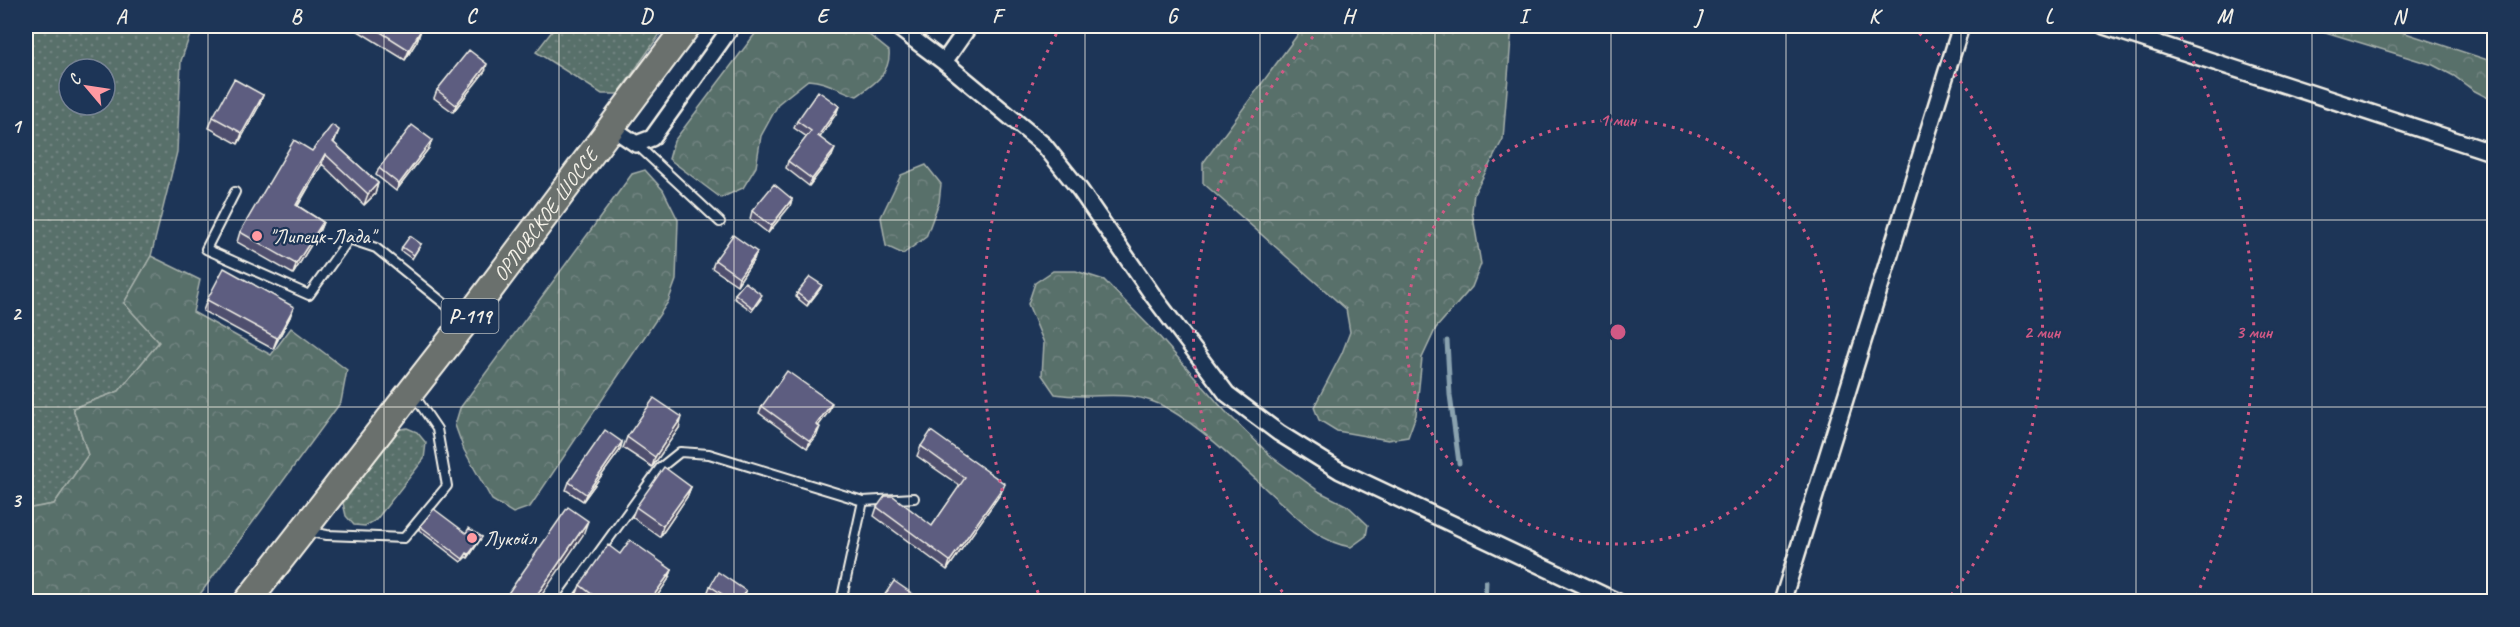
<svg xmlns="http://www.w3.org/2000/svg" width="2520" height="627" font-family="Caveat,sans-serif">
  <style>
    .grass { fill: url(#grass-dots); stroke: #a6b0aa; stroke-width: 1.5; fill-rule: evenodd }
    .forest { fill: url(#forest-crowns); stroke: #a6b0aa; stroke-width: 1.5 }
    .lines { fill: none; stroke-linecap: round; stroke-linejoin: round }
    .stream { stroke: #8aa2af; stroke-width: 5 }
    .service-casing { stroke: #f4f1e8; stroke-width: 12 }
    .minor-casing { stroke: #f4f1e8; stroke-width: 20 }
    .trunk-casing { stroke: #f4f1e8; stroke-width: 30 }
    .service { stroke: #1d3557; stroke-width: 8 }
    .minor { stroke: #1d3557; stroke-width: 15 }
    .trunk { stroke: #6b706d; stroke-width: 26 }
    .wall { fill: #50506e; stroke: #f4f1e8; stroke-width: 1.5 }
    .shaded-wall { fill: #41415a; stroke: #f4f1e8; stroke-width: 1.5 }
    .building { fill: #5d5d80; stroke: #f4f1e8; stroke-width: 1.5 }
    .grid { fill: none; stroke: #f4f1e8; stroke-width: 1.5; stroke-opacity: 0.55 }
    .ring { fill: none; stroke: #d15985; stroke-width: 3; stroke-dasharray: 3 6 }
    .poi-dot { fill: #ff9aa2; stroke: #1d3557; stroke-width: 2 }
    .labels { text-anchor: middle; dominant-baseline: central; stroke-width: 4.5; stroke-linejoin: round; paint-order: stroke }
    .shield { fill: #1d3557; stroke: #b4b9bc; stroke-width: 1.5 }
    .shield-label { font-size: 20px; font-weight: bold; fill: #f4f1e8 }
    .street-label { font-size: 21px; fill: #f4f1e8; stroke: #1d3557 }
    .poi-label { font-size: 21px; fill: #f4f1e8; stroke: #1d3557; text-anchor: start }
    .centre { fill: #d15985; stroke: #1d3557; stroke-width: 3 }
    .ring-label { font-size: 18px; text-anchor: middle; font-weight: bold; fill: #d15985; stroke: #1d3557; stroke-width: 4.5; stroke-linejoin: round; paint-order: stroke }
    .neatline { fill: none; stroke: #f4f1e8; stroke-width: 2 }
    .grid-label { font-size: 20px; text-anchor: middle; font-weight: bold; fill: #f4f1e8 }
  </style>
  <defs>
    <pattern id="grass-dots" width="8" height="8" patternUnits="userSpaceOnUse" patternTransform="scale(1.5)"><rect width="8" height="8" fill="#596f6b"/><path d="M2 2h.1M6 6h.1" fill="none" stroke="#718480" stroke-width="1.8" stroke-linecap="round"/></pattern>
    <pattern id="forest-crowns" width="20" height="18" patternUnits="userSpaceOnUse" patternTransform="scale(1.5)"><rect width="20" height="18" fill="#596f6b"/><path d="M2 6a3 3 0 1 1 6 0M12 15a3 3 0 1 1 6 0" fill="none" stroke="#718480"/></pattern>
  </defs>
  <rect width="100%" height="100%" fill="#1d3557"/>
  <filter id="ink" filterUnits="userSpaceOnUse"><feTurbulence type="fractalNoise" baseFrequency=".0167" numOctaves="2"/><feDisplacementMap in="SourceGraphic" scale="12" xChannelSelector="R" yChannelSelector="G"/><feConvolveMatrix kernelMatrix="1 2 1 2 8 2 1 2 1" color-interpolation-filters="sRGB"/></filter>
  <g filter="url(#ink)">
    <path class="grass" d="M26 26H193L181 61 177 152 151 256 124 303 159 342 119 391 73 408 88 455 54 504 26 509ZM69 69H105V105H69Z
      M556 26H656L660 34 618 94H602L536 52Z
      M407 428 417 432 426 443 424 459 376 520 365 526 354 525 346 516 343 503 396 430Z"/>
    <path class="forest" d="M761 26H858L889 51C891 73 874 84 857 96 838 90 827 81 808 80L779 103 761 136 756 167 743 188 721 198 669 159 674 141Z
      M1304 26H1512L1503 139 1474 194 1472 211 1481 264 1472 287 1436 328 1422 358 1416 415 1408 437 1388 440 1337 431 1319 420 1314 407 1342 353 1350 332 1346 309 1203 183V163Z
      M2306 26H2384L2494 62V101L2473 90 2454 76 2433 65Z
      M926 165 941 184 939 202 926 237 903 254 886 246 881 217 901 175Z
      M645 170 663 190 678 220 676 280 668 302 530 507 513 513 492 500 464 450 455 425 460 408 632 174Z
      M151 256 200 280 193 312 271 355 291 328 347 370 341 402 195 601H26V509L54 504 88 455 73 408 119 391 159 342 124 303Z
      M1053 271H1076L1104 280 1157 334 1225 411 1272 457 1320 492 1348 506 1368 525 1366 536 1351 547C1317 542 1294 514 1269 492 1237 462 1205 430 1167 408 1128 386 1096 401 1055 394L1042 375 1044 343 1028 304 1035 283Z"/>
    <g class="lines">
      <path class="stream" d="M1447 341 1450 395 1459 463
        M1485 602 1486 582"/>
      <g class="service-casing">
        <path id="service" d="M636 144 720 222
          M235 192 206 249 309 295 349 239 376 248 462 318
          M310 532 327 535 404 538 447 486 437 429 414 395
          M563 602 660 468 680 452 709 454 863 501 914 498
          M841 602 863 501"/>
      </g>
      <g class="minor-casing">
        <path id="minor" d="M896 26 944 62 969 26
          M2104 26 2494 153
          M944 62 1044 145 1080 190 1154 297 1227 394 1279 433 1340 471 1618 602
          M611 127 636 144 652 138 732 26
          M1782 602 1961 26"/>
      </g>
      <g class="trunk-casing">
        <g id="trunk">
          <path id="s1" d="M247 602 466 321 687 26"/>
        </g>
      </g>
      <use href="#service" class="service"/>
      <use href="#minor" class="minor"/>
      <use href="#trunk" class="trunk"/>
    </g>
    <path class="wall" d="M350 26H414L421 30 417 41 405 60Z
      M485 71 453 112 434 98 437 90Z
      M263 95 259 106 238 144 209 128 213 117Z
      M839 106 836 114 820 137 832 156 809 186 786 168 788 161 807 137 794 128 797 121Z
      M339 130 334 143 378 183 375 194 364 205 322 164 298 206 323 222 319 232 293 274 237 242 240 232Z
      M429 148 396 191 376 175 379 168Z
      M792 199 790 206 768 233 750 219 752 211Z
      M421 244 412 259 401 251 402 247Z
      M754 259 737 285 712 268 715 260Z
      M820 289 807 306 796 297 797 293Z
      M735 294 761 299 752 311 734 298Z
      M207 300 290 317 273 349 203 311Z
      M762 406 829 411 818 426 817 435 807 448 759 413Z
      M679 428 652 467 623 448 627 437Z
      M622 442 620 450 583 501 566 490 569 482Z
      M921 446 1001 493 947 570 874 516 877 507 932 526 960 486 917 456Z
      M691 487 687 497 660 537 632 517 636 507Z
      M420 526 466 533 482 537 468 558 466 557 461 562 419 530Z
      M672 570 668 580 653 602H583L576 596 580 585Z
      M710 586 746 591 742 602H713L706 597Z"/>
    <path class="shaded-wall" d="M421 30 417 41 405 60 409 50Z
      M487 64 485 71 453 112 456 105Z
      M263 95 259 106 238 144 242 133Z
      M839 106 836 114 816 143 818 136Z
      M432 140 429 148 396 191 399 184Z
      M835 149 832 156 809 186 812 179Z
      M325 154 322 164 292 215 296 205Z
      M378 183 375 194 364 205 368 194Z
      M792 199 790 206 768 233 771 226Z
      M323 222 319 232 293 274 296 264Z
      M757 252 754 259 737 285 739 277Z
      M822 285 820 289 807 306 809 302Z
      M294 307 290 317 273 349 277 338Z
      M832 403 829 411 814 432 816 425Z
      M682 417 679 428 652 467 655 457Z
      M820 427 817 435 807 448 810 441Z
      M622 442 620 450 583 501 586 494Z
      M1005 484 1001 493 947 570 950 561Z
      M691 487 687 497 660 537 663 526Z
      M588 521 583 535 537 602H532Z
      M482 537 468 558 469 554Z
      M672 570 668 580 653 602H649Z
      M746 591 742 602H739Z"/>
    <path class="building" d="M371 26H414L421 30 409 50Z
      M469 50 487 64 456 105 437 90Z
      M234 79 263 95 242 133 213 117Z
      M818 91 839 106 818 136 835 149 812 179 788 161 811 131 797 121Z
      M332 125 339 130 333 142 378 183 368 194 325 154 296 205 323 222 296 264 240 232 294 140 312 151Z
      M412 125 432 140 399 184 379 168Z
      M774 184 792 199 771 226 752 211Z
      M733 235 757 252 739 277 715 260Z
      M410 236 421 244 414 255 402 247Z
      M224 268 294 307 277 338 207 300Z
      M810 277 822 285 809 302 797 293Z
      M745 282 762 295 753 308 735 294Z
      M787 371 832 403 816 425 820 427 810 441 762 406Z
      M654 398 682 417 655 457 627 437Z
      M605 430 622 442 586 494 569 482Z
      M931 431 1005 484 950 561 877 507 885 496H893L932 526 965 478 921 446Z
      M664 467 691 487 663 526 636 507Z
      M568 507 588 521 532 602H502Z
      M434 509 466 533 469 528 482 537 469 554 467 553 463 559 420 526Z
      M630 540 672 570 649 602H602L580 585 608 545 620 554Z
      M718 572 746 591 739 602H717L722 594 710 586Z
      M894 581 920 599 918 602H880Z"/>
  </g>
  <path class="grid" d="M208 26V602M384 26V602M559 26V602M734 26V602M909 26V602M1085 26V602M1260 26V602M1435 26V602M1611 26V602M1786 26V602M1961 26V602M2136 26V602M2312 26V602M26 220H2494M26 407H2494"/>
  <g class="ring">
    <circle cx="1618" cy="332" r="212"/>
    <path d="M1288 599A424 424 0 0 1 1323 27M1913 27A424 424 0 0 1 1948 599"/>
    <path d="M1042 601A636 636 0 0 1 1059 29M2177 29A636 636 0 0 1 2194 601"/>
  </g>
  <g class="poi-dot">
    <circle cx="257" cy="236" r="6"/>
    <circle cx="472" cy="538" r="6"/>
  </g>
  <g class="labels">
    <rect class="shield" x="441.5" y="299" width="57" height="34" rx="4.5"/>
    <g class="shield-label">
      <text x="470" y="316">Р-119</text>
    </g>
    <g class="street-label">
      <text stroke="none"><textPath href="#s1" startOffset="489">ОРЛОВСКОЕ ШОССЕ</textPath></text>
    </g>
    <g class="poi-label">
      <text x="269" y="236">"Липецк-Лада"</text>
      <text x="484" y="538">Лукойл</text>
    </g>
  </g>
  <circle cx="1618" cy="332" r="9" class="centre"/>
  <g class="ring-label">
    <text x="1618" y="126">1 мин</text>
    <text x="2042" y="338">2 мин</text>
    <text x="2254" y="338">3 мин</text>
  </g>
  <rect width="2520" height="627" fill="none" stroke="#1d3557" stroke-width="66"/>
  <g transform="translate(87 87) rotate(299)"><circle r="28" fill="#1d3557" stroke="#738091" stroke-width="1.5"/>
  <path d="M0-4.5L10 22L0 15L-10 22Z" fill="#ff9aa2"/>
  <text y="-9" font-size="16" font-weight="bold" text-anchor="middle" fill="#f4f1e8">С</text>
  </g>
  <rect x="33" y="33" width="2454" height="561" class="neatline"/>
  <g class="grid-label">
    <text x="121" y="23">A</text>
    <text x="296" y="23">B</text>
    <text x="471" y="23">C</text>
    <text x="646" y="23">D</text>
    <text x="822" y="23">E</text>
    <text x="997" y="23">F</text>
    <text x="1172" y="23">G</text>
    <text x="1348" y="23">H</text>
    <text x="1523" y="23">I</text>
    <text x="1698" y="23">J</text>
    <text x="1874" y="23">K</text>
    <text x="2049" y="23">L</text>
    <text x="2224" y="23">M</text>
    <text x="2399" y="23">N</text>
    <text x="16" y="133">1</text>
    <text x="16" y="320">2</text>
    <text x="16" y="507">3</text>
  </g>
</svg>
